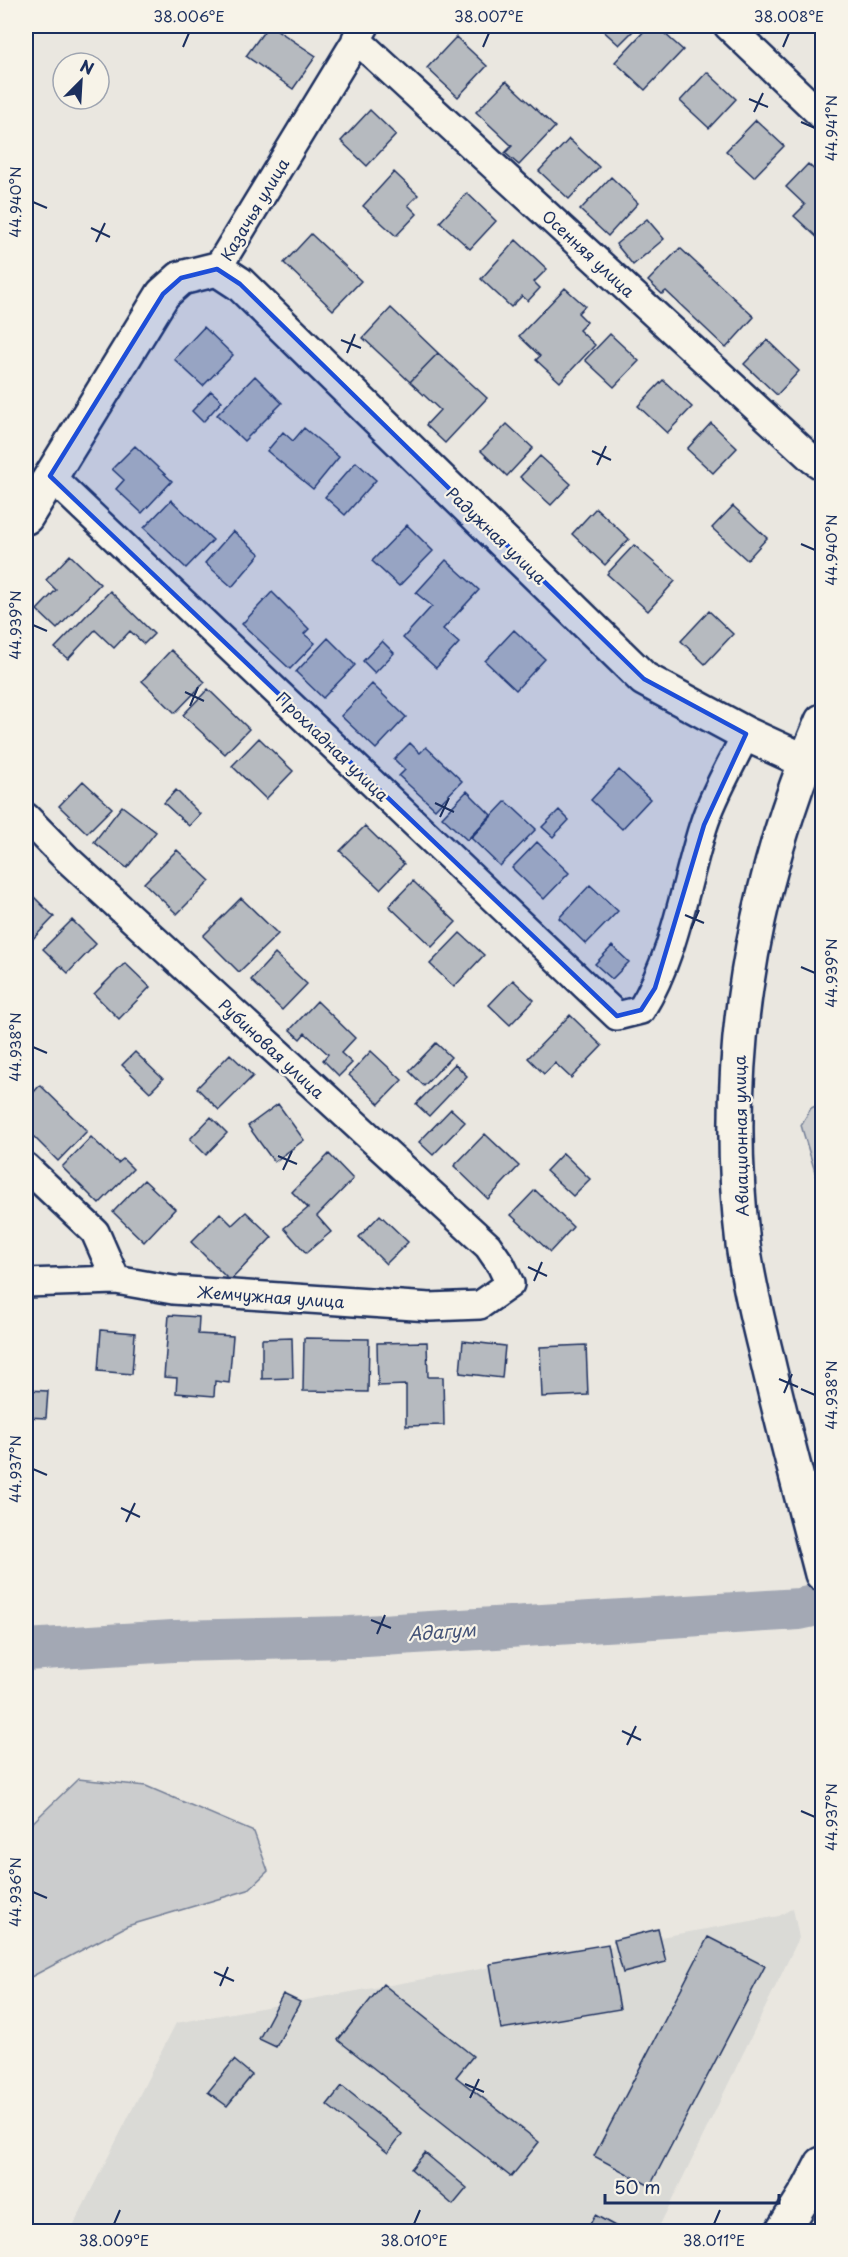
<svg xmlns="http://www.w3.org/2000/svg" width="848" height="2257" font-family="'Playpen Sans',sans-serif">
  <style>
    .built { fill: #dadad6 }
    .green { fill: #cbcccd; stroke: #737e96; stroke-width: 1.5 }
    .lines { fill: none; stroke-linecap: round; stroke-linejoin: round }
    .river { stroke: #a3a8b4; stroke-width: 42 }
    .building { fill: #b6babf; stroke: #1b2f5e; stroke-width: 1.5 }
    .street-casing { stroke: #1b2f5e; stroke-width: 32 }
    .secondary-casing { stroke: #1b2f5e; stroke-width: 38 }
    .street { stroke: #f7f3e8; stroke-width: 27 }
    .secondary { stroke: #f7f3e8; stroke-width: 33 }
    .marked { fill: #1d4ed8; fill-opacity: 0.2; stroke: #1d4ed8; stroke-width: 4.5; stroke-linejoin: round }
    .ticks { fill: none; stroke: #1b2f5e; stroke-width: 2 }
    .labels { text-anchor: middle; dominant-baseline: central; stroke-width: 4.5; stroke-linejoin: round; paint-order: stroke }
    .street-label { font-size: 16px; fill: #1b2f5e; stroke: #f7f3e8 }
    .water-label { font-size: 18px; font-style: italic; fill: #445378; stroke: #f7f3e8 }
    .neatline { fill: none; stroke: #1b2f5e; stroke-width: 2 }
    .ticks-label { font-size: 15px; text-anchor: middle; fill: #1b2f5e }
  </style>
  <rect width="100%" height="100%" fill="#eae7e0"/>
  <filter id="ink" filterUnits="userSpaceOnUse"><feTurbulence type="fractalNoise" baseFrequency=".0167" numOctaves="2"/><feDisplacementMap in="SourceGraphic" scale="12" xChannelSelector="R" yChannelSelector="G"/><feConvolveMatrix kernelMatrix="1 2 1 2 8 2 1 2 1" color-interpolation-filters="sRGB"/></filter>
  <g filter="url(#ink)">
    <path class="built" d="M793 1908 799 1938 657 2231 70 2232 176 2023 779 1916Z"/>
    <path class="green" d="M822 1103V1195L801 1125 811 1108Z
      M78 1779 146 1786 254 1832 268 1871 248 1890 127 1926 31 1977H26V1829Z"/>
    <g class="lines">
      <path class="river" d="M26 1650 173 1641 350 1637 799 1609 822 1604"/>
    </g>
    <path class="building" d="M268 26H271L316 56 293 89 246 56Z
      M598 26H638L619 45Z
      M649 26H656L683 50 645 90 615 62Z
      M456 37 487 66 458 97 427 68Z
      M707 72 736 99 709 128 680 101Z
      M506 81 555 127 519 165 505 153 512 146 476 112Z
      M370 110 396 135 367 166 341 141Z
      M756 120 784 146 754 177 726 151Z
      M569 139 599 167 569 199 539 171Z
      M808 164 822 177V237L820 240 794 216 805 205 786 187Z
      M394 172 418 195 408 205 417 214 396 236 363 206Z
      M611 177 638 203 608 236 580 210Z
      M467 193 496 221 470 249 440 222Z
      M647 219 664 239 633 265 616 244Z
      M311 234 361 281 333 310 284 263Z
      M516 240 547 269 534 282 540 288 528 301 522 296 511 307 481 279Z
      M680 248 754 317 726 348 666 291 662 294 648 281Z
      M565 288 585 306 578 313 587 322 579 330 595 345 560 382 536 360 540 356 519 336Z
      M391 308 438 353 410 382 363 338Z
      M204 327 233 355 203 386 174 359Z
      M610 334 639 361 614 387 585 360Z
      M767 340 799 371 777 395 744 364Z
      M438 353 487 398 445 443 426 425 440 410 410 382Z
      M255 376 282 403 244 441 217 415Z
      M663 380 692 407 667 433 638 406Z
      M211 391 222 401 203 422 192 411Z
      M711 423 737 448 713 473 687 449Z
      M507 424 533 448 507 476 481 451Z
      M304 428 339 457 313 489 267 451 283 432 293 441Z
      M135 446 172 481 142 513 116 489 124 480 112 469Z
      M540 456 571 484 551 505 520 477Z
      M356 462 376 480 345 515 325 497Z
      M171 500 213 540 186 568 144 528Z
      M733 506 767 538 747 560 712 528Z
      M596 508 629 539 605 565 572 534Z
      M407 525 433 551 399 586 372 561Z
      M233 531 260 554 232 587 205 563Z
      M634 545 675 581 648 611 607 574Z
      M70 555 100 584 57 629 37 610 56 590 46 580Z
      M446 560 479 590 443 629 459 643 436 668 403 638 432 606 416 593Z
      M110 591 154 634 144 644 130 631 114 648 95 630 68 659 55 648Z
      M272 592 309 629 304 634 315 643 290 669 242 624Z
      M709 611 733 634 705 664 681 641Z
      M514 630 545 659 516 690 485 661Z
      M328 638 355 665 323 698 296 672Z
      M382 641 394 653 375 673 363 661Z
      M171 650 205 682 175 713 142 681Z
      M372 684 406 717 376 749 341 716Z
      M208 689 249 729 225 754 183 715Z
      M259 738 293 771 266 799 232 766Z
      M410 743 420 753 426 747 462 781 435 809 399 776 405 770 394 759Z
      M619 770 650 799 622 829 591 800Z
      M83 781 112 808 87 833 59 806Z
      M176 790 200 814 189 826 164 803Z
      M467 791 491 815 467 840 442 817Z
      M506 801 536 829 500 866 471 838Z
      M122 806 156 832 127 868 94 842Z
      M559 810 569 820 553 837 542 827Z
      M365 826 404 864 380 889 340 851Z
      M537 842 569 873 544 899 512 868Z
      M177 850 210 881 177 914 144 883Z
      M413 881 456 922 432 947 389 906Z
      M590 885 618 911 586 944 559 918Z
      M26 889 54 917 26 946Z
      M241 898 278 934 239 972 203 936Z
      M72 920 96 944 68 973 43 949Z
      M460 933 484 955 454 987 430 964Z
      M612 946 629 962 612 979 595 964Z
      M275 954 307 984 282 1010 251 980Z
      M125 963 150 987 119 1019 94 994Z
      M513 980 534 1000 510 1025 489 1005Z
      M317 1001 355 1038 341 1053 352 1063 339 1076 323 1060 328 1054 305 1033 300 1039 290 1030Z
      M570 1015 602 1046 571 1078 555 1063 544 1074 528 1058Z
      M436 1043 451 1057 424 1086 409 1071Z
      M371 1051 402 1080 379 1104 349 1075Z
      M135 1052 163 1079 150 1092 122 1065Z
      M230 1054 253 1076 219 1110 197 1088Z
      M455 1064 467 1076 429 1116 416 1104Z
      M40 1085 87 1131 58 1161 26 1129V1101Z
      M278 1104 304 1140 274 1162 248 1126Z
      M451 1109 465 1122 433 1155 419 1142Z
      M211 1117 227 1133 206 1155 190 1139Z
      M485 1134 519 1166 488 1199 454 1166Z
      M91 1137 118 1163 123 1159 133 1169 99 1204 62 1167Z
      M563 1153 590 1179 573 1196 546 1171Z
      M329 1154 353 1179 317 1216 331 1232 306 1253 284 1228 308 1208 292 1192Z
      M144 1180 175 1209 144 1242 113 1212Z
      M535 1190 573 1227 550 1252 511 1215Z
      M246 1212 272 1237 230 1281 191 1242 220 1213 232 1225Z
      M380 1215 408 1242 386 1264 359 1237Z
      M169 1315 199 1317 198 1334 233 1336 229 1383 215 1381 214 1396 176 1393 177 1378 164 1377Z
      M101 1330 135 1333 132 1374 98 1371Z
      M292 1338 293 1378 262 1379V1339Z
      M304 1338 369 1339 368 1392 303 1391Z
      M463 1341 505 1346 502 1378 460 1373Z
      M427 1342 428 1377H443L444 1425 406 1426V1385L378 1386 377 1343Z
      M586 1345 588 1395 542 1397 540 1347Z
      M26 1390 48 1391 46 1418 26 1417Z
      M658 1929 666 1962 623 1973 614 1940Z
      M708 1937 765 1966 650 2186 594 2156Z
      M608 1944 620 2009 501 2029 490 1964Z
      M383 1984 473 2056 456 2077 539 2142 511 2177 338 2040Z
      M283 1994 300 2002 276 2047 259 2039Z
      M234 2060 252 2075 227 2106 208 2092Z
      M342 2086 402 2134 388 2153 327 2105Z
      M425 2153 467 2188 453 2205 411 2169Z
      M595 2215 626 2232H586Z"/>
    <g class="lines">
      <g class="street-casing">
        <path id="street" d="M728 26 822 116
          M356 39 813 460 822 466
          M217 269 365 26
          M50 476 617 1016 641 1010C675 955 684 888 703 827 712 797 732 763 746 734
          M26 817 66 858 488 1246 501 1265 510 1284 480 1305 430 1307 173 1290 116 1280 26 1283
          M26 1167 95 1232 116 1280"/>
      </g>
      <g class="secondary-casing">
        <path id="secondary" d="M26 517 163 294 181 278 217 269 240 284 644 679 746 734 805 761
          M822 721C751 888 721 1063 743 1244 748 1281 757 1318 766 1354 783 1428 803 1501 822 1574
          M782 2232 809 2189 822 2164"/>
      </g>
      <use href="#street" class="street"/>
      <use href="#secondary" class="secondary"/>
    </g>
  </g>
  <path class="marked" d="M217 269 240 284 644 679 746 734 704 825 655 988 641 1010 617 1016 50 476 163 294 181 278Z"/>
  <path class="ticks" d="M183 47 189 33M483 47 489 33M783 47 789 33M749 99 768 107M754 112 763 93M801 122 815 128M33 202 47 208M91 228 110 237M96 242 105 223M341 340 361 348M347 353 355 334M592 451 611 460M597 465 606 446M801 544 815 550M33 625 47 631M185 692 204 701M190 706 198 687M435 803 454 812M440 817 449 798M685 915 704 923M691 929 699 910M801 967 815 973M33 1047 47 1053M278 1156 297 1164M283 1170 292 1151M528 1267 547 1276M534 1281 542 1262M779 1379 798 1387M801 1389 815 1395M784 1393 792 1374M33 1469 47 1475M121 1508 140 1517M126 1522 135 1503M371 1620 391 1628M377 1634 385 1615M622 1731 641 1740M627 1745 636 1726M801 1811 815 1817M33 1892 47 1898M214 1972 234 1981M220 1986 228 1967M465 2084 484 2092M470 2098 479 2079M114 2224 120 2210M414 2224 420 2210M714 2224 720 2210"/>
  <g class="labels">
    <g class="street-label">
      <text transform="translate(254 209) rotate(-59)">Казачья улица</text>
      <text transform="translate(589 253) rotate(43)">Осенняя улица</text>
      <text transform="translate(497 535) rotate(44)">Радужная улица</text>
      <text transform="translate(333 746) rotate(44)">Прохладная улица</text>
      <text transform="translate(272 1048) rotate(43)">Рубиновая улица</text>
      <text transform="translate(740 1136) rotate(-91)">Авиационная улица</text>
      <text transform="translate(271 1296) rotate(4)">Жемчужная улица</text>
    </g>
    <g class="water-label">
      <text transform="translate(442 1631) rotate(-4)">Адагум</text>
    </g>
  </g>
  <rect width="848" height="2257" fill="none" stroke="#f7f3e8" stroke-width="66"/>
  <g transform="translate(81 81) rotate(24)"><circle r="28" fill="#f7f3e8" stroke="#9fa5b1" stroke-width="1.5"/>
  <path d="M0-4.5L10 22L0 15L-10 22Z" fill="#1b2f5e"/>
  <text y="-9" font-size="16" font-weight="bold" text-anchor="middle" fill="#1b2f5e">N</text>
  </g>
  <path d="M605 2194v9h174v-9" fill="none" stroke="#1b2f5e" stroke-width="3"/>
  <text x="614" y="2194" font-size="18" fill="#1b2f5e" stroke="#f7f3e8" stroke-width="4.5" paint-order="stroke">50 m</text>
  <rect x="33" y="33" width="782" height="2191" class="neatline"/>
  <g class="ticks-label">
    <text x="189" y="22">38.006°E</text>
    <text x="489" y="22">38.007°E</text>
    <text x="789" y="22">38.008°E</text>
    <text transform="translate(832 128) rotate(-90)" y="5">44.941°N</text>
    <text transform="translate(16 202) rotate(-90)" y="5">44.940°N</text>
    <text transform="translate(832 550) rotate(-90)" y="5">44.940°N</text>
    <text transform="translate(16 625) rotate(-90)" y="5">44.939°N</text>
    <text transform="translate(832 973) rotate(-90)" y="5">44.939°N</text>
    <text transform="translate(16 1047) rotate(-90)" y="5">44.938°N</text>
    <text transform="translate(832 1395) rotate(-90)" y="5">44.938°N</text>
    <text transform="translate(16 1469) rotate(-90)" y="5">44.937°N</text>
    <text transform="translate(832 1817) rotate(-90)" y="5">44.937°N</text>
    <text transform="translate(16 1892) rotate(-90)" y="5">44.936°N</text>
    <text x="114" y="2246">38.009°E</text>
    <text x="414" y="2246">38.010°E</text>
    <text x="714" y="2246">38.011°E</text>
  </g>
</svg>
